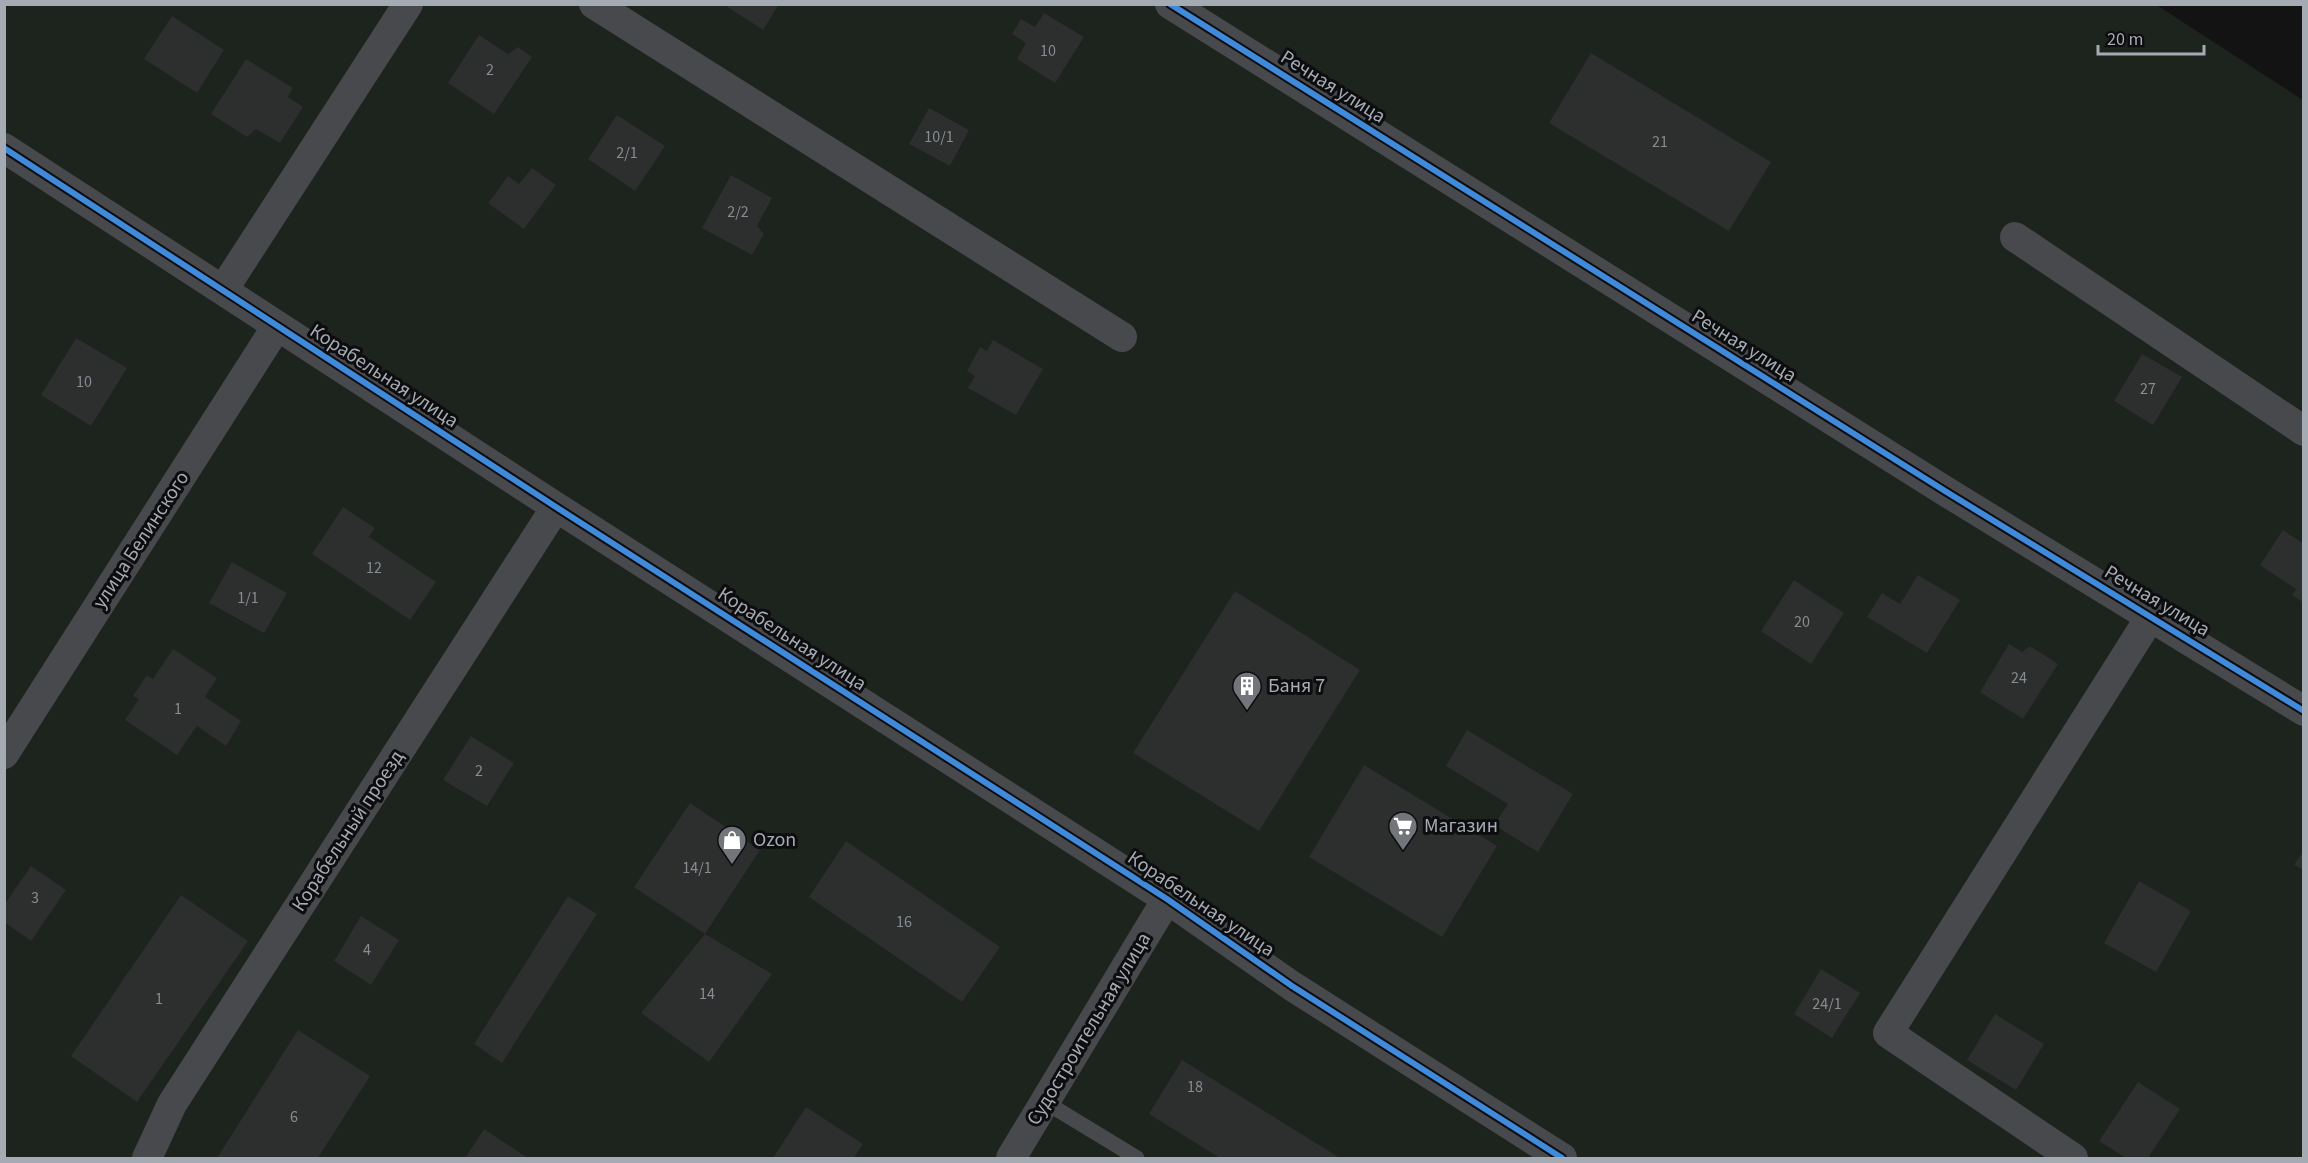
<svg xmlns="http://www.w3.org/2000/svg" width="2308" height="1163" font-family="'Source Sans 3',sans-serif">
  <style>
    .green { fill: #1d231d }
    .building { fill: #2d2e2e }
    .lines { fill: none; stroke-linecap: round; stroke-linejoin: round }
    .lane { stroke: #47494c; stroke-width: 15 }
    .street { stroke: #47494c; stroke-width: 30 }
    .cycleway-casing { stroke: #0d0d0f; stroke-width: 10 }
    .cycleway { stroke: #408adc; stroke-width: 6 }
    .labels { text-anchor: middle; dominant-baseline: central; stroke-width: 6; stroke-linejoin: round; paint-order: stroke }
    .number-label { font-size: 16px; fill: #878c92 }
    .street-label { font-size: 20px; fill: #a5abb3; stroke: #0d0d0f }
    .poi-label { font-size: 20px; fill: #a5abb3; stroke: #0d0d0f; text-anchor: start }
  </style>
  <rect width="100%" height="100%" fill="#131313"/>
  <path class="green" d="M2155 4 2303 100V1158H5V5Z"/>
  <path class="building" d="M723 4H779L763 30Z
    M1044 13 1084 37 1055 83 1017 59 1026 43 1012 34 1021 19 1035 27Z
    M172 16 224 50 197 93 144 59Z
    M479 35 508 54 518 47 532 57 494 114 448 83Z
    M1591 53 1771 162 1729 231 1549 123Z
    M246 59 293 88 288 97 303 107 280 143 256 129 247 137 211 114Z
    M929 108 969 130 950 166 909 144Z
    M617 115 665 146 635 191 588 159Z
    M532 168 556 185 524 229 488 203 508 176 519 184Z
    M731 175 772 198 757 226 764 234 752 255 702 228Z
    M76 338 127 368 91 426 41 395Z
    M993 340 1043 369 1016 415 968 388 975 376 967 371 980 347 987 351Z
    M2142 354 2182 377 2153 425 2114 401Z
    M343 507 375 528 369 537 436 582 410 620 312 554Z
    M2283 530 2304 544V603L2292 595 2296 589 2260 565Z
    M232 562 287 593 264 633 209 603Z
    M1918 575 1960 600 1927 653 1867 617 1882 593 1900 604Z
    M1794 580 1844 613 1811 664 1761 631Z
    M1235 591 1360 670 1259 831 1133 753Z
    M2009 644 2022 652 2030 646 2058 664 2023 719 1980 692Z
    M173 649 217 678 205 697 241 721 226 746 197 726 177 755 125 720 139 699 133 696 147 675 153 679Z
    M1467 730 1573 794 1538 852 1494 825 1508 804 1446 766Z
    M471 736 514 763 487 806 443 780Z
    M1364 765 1497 846 1442 937 1309 857Z
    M690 803 760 850 705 934 634 887Z
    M846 841 1000 947 962 1002 809 897Z
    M2304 850V870L2294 865Z
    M31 866 66 890 31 941 4 922V905Z
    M2139 881 2191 911 2156 972 2104 943Z
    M181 895 248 941 137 1102 71 1056Z
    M568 896 597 914 502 1063 474 1044Z
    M361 916 399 940 371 985 334 961Z
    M705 934 772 974 709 1062 641 1013Z
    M1821 969 1860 993 1832 1038 1794 1014Z
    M1995 1014 2044 1044 2016 1090 1967 1060Z
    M298 1030 370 1076 318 1158H217Z
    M1182 1060 1340 1158H1220L1149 1114Z
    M2138 1082 2180 1109 2148 1158H2126L2099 1141Z
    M806 1107 863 1144 854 1158H773Z
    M484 1129 528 1158H465Z"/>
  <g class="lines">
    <path class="lane" d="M1045 1102 1137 1158"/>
    <path class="street" d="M594 4 1122 337
      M1170 4 1945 491 2304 711
      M4 148 556 507 1167 899 1292 986 1562 1158
      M2015 237 2304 431
      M223 290 408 4
      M4 754 277 326
      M147 1158 172 1104 556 507
      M1011 1158 1167 899
      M2073 1158 1888 1033 2151 616"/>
    <g class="cycleway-casing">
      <path id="cycleway" d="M1170 4 1945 491 2304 711
        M4 148 556 507 1167 899 1292 986 1562 1158"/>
    </g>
    <use href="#cycleway" class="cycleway"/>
  </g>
  <defs>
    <g id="building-pin" transform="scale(1.5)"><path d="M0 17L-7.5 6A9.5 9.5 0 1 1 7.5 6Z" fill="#72767b" stroke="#0d0d0f"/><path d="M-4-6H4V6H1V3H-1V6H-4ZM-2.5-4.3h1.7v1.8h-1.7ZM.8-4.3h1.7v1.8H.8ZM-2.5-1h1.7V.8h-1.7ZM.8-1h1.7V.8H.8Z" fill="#fff"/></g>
    <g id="supermarket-pin" transform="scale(1.5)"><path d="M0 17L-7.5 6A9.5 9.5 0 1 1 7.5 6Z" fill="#72767b" stroke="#0d0d0f"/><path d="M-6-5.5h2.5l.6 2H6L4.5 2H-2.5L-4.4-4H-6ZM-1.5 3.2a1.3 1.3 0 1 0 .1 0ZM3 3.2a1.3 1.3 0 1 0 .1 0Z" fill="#fff"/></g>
    <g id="shop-pin" transform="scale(1.5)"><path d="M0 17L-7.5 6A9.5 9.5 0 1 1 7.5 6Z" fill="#72767b" stroke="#0d0d0f"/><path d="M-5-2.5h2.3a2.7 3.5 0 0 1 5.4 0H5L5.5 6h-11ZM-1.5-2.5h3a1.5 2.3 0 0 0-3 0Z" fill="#fff"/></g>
  </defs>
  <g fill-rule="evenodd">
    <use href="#building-pin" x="1247" y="686"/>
    <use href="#supermarket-pin" x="1403" y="826"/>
    <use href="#shop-pin" x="732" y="840"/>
  </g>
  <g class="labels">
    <g class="number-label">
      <text x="1048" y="51">10</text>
      <text x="490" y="70">2</text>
      <text x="939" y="137">10/1</text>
      <text x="1660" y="142">21</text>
      <text x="627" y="153">2/1</text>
      <text x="738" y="212">2/2</text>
      <text x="84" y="382">10</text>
      <text x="2148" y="389">27</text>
      <text x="374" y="568">12</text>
      <text x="248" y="598">1/1</text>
      <text x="1802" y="622">20</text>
      <text x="2019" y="678">24</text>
      <text x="178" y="709">1</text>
      <text x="479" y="771">2</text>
      <text x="697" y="868">14/1</text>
      <text x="35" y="898">3</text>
      <text x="904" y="922">16</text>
      <text x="367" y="950">4</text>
      <text x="707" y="994">14</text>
      <text x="159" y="999">1</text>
      <text x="1827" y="1004">24/1</text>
      <text x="1195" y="1087">18</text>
      <text x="294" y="1117">6</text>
    </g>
    <g class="street-label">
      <text transform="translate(1333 87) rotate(32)">Речная улица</text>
      <text transform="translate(1744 346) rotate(32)">Речная улица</text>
      <text transform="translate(384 376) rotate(33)">Корабельная улица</text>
      <text transform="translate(141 540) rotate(-57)">улица Белинского</text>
      <text transform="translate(2157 601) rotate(31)">Речная улица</text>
      <text transform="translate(792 639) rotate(33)">Корабельная улица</text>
      <text transform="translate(348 831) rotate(-57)">Корабельный проезд</text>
      <text transform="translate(1201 904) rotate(34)">Корабельная улица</text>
      <text transform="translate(1089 1029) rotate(-59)">Судостроительная улица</text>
    </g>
    <g class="poi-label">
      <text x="1268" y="686">Баня 7</text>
      <text x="1424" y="826">Магазин</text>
      <text x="753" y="840">Ozon</text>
    </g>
  </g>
  <rect width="2308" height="1163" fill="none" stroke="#a5abb3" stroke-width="12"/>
  <path d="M2098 45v9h106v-9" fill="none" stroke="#a5abb3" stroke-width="3"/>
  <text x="2107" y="45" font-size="18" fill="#a5abb3" stroke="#0d0d0f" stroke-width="4.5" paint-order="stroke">20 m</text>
</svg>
